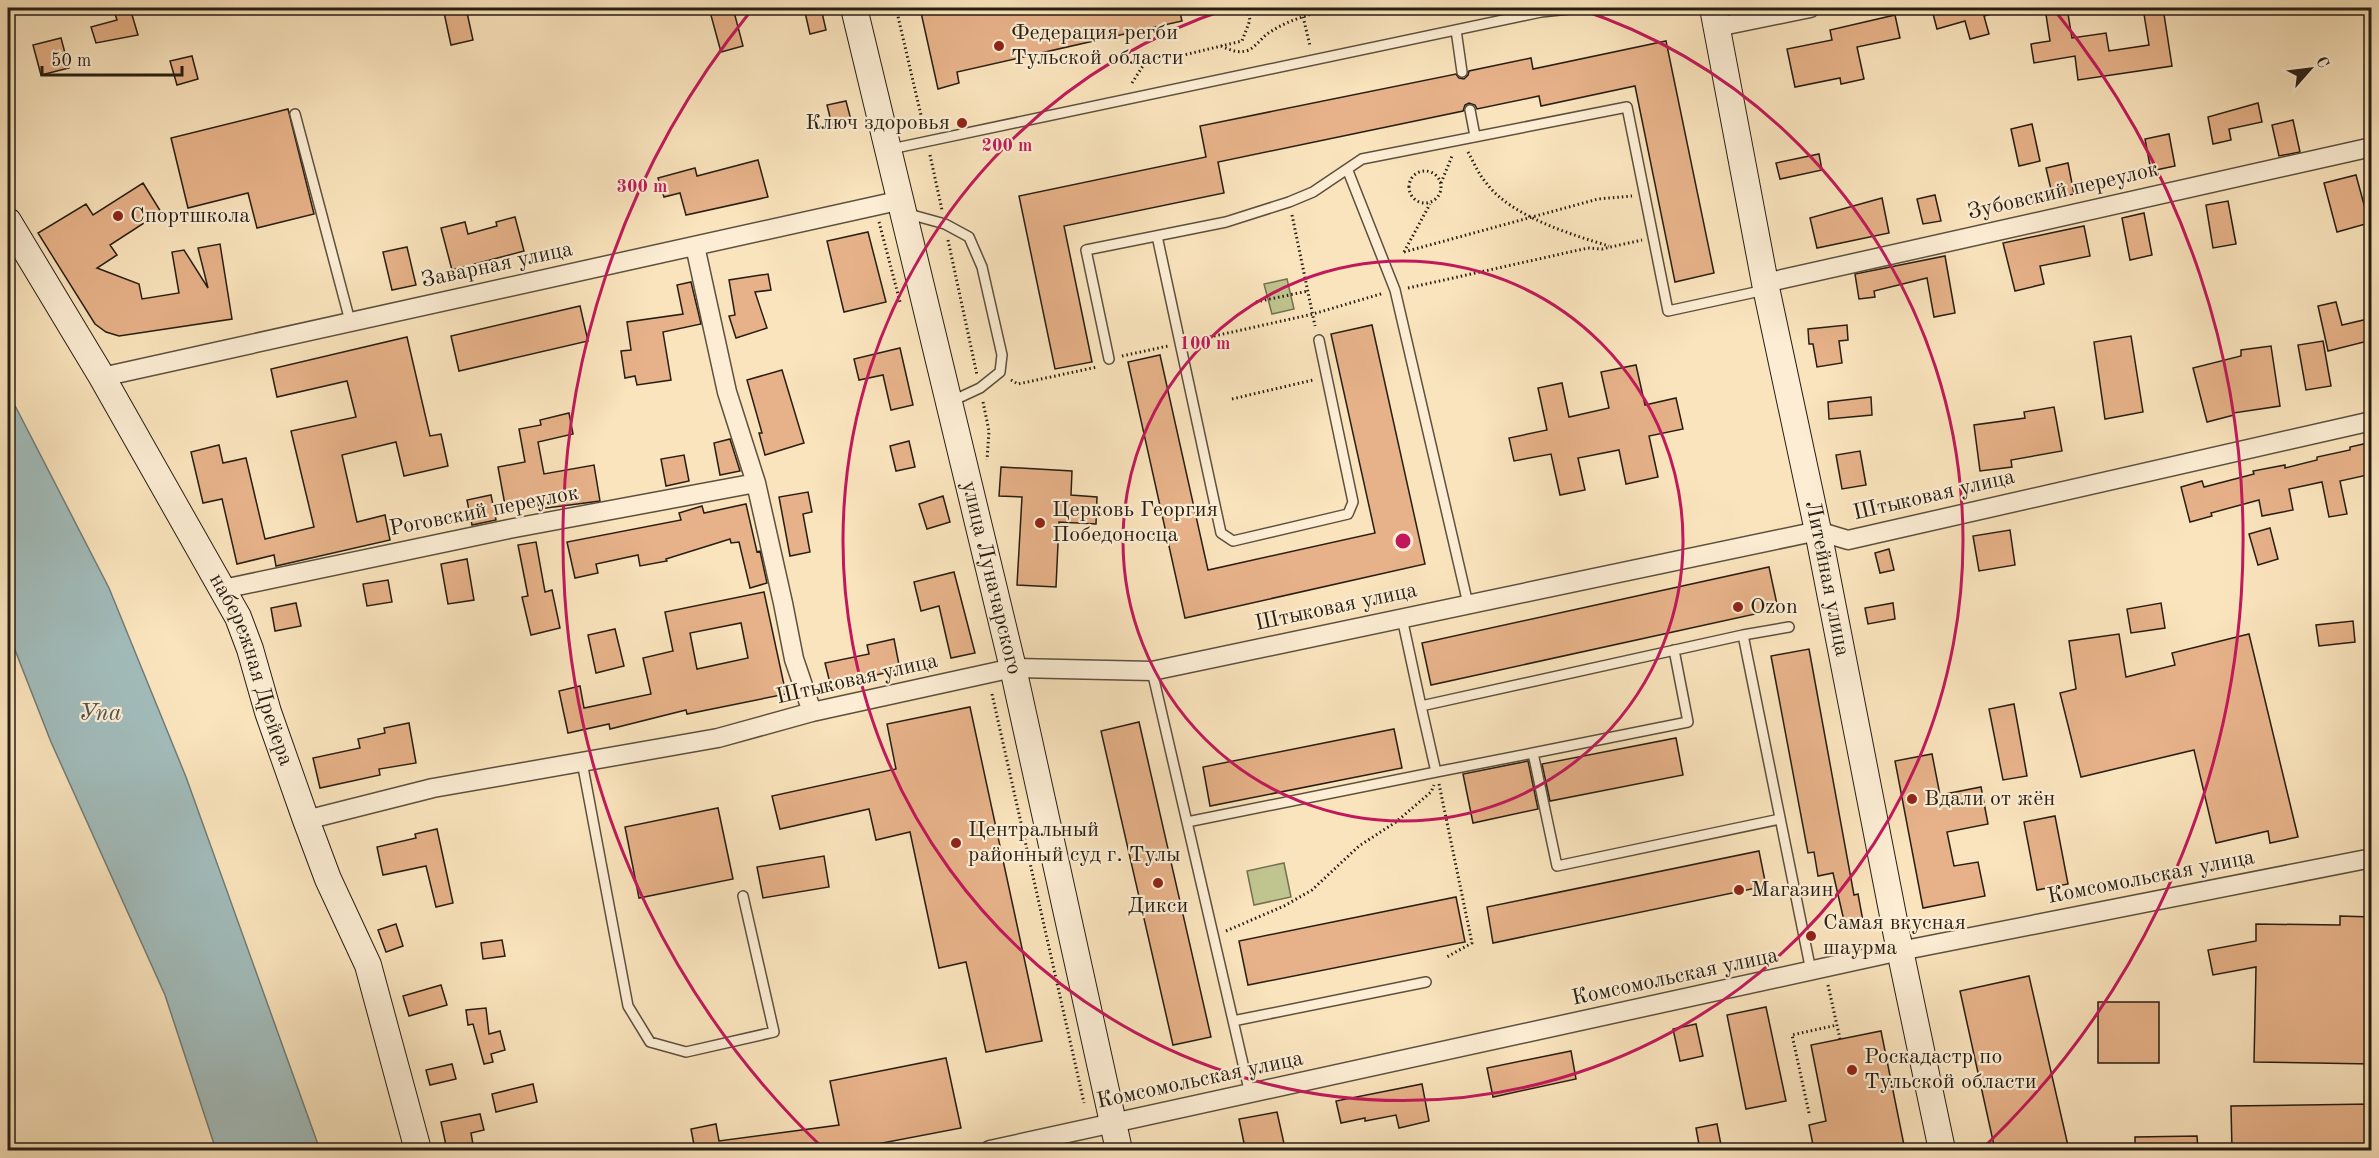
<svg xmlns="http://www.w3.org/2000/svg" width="2379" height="1158" font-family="'Old Standard TT',serif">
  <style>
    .green { fill: #c0c48f; stroke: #747151; stroke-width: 1.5 }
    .water { fill: #a2bcbb; stroke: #717d78; stroke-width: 1.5 }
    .building { fill: #e7b289; stroke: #271e13; stroke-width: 1.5; fill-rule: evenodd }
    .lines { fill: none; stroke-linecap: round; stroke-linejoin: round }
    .lane-casing { stroke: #5c503e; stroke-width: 12 }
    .street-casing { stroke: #5c503e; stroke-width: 21 }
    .secondary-casing { stroke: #271e13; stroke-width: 28 }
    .path { stroke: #271e13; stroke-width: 3; stroke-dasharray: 1.5 3; stroke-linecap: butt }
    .lane { stroke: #fcedd4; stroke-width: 9 }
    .street { stroke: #fcedd4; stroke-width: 18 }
    .secondary { stroke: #fcedd4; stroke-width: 26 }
    .ring { fill: none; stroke: #c2185b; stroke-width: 3 }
    .poi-dot { fill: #8f2418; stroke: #fcedd4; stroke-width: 2 }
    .labels { text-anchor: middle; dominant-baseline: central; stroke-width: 4.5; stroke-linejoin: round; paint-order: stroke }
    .poi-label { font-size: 22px; fill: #271e13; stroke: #fcedd4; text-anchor: start }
    .street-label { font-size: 22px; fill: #271e13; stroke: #fcedd4 }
    .water-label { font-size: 24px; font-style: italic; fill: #52554e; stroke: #fcedd4 }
    .centre { fill: #c2185b; stroke: #fcedd4; stroke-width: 3 }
    .ring-label { font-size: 18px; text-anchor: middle; font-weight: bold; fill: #c2185b; stroke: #fcedd4; stroke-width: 4.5; stroke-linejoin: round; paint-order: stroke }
  </style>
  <rect width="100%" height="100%" fill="#fae4bd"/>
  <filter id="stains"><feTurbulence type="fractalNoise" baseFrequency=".00333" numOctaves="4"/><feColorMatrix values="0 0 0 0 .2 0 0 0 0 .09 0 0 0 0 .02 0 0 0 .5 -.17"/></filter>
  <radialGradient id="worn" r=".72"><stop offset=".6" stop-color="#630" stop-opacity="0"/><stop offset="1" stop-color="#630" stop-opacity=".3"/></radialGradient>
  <path class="green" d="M1287 279 1294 309 1272 314 1264 284Z
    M1284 863 1291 897 1254 905 1247 871Z"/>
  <path class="water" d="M8 392 109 588 186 777 320 1150H216L165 995 51 742 8 632Z"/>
  <path class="building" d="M113 8H130L138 35 96 43 91 27 117 20Z
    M443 8H466L473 40 451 45Z
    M709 8H733L743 46 721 52Z
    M804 8H821L826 30 810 34Z
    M920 8H1179L1182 21 957 72 959 83 938 89Z
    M1942 8H1998L1999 12 1984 16 1989 34 1970 39 1965 21 1937 29 1932 10Z
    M2045 8H2067L2072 38 2106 33 2109 51 2149 45 2143 8H2163L2172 66 2078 80 2075 56 2034 63 2031 44 2050 41Z
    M1895 15 1900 38 1857 47 1864 79 1841 84 1840 78 1795 87 1787 49 1832 40 1830 30Z
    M61 38 69 68 41 75 33 45Z
    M1666 41 1714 273 1675 282 1635 86 1541 106 1539 96 1477 109 1475 105 1469 103 1465 105 1463 111 1218 162 1224 193 1064 226 1092 362 1055 369 1019 196 1206 157 1200 126 1456 74 1459 78 1464 79 1468 75 1469 71 1531 58 1533 69Z
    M192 56 198 79 177 85 170 61Z
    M846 101 851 120 832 125 827 105Z
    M2258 103 2262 122 2229 129 2231 140 2213 144 2208 117Z
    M288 109 314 214 257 228 248 193 188 208 171 138Z
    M2293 120 2300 152 2279 156 2272 125Z
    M2032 124 2040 161 2019 166 2011 129Z
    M2169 134 2175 166 2151 171 2145 139Z
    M1819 154 1822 170 1780 179 1776 163Z
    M758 160 768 197 686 215 680 193 664 197 658 178 695 168 697 176Z
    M2068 163 2074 194 2053 198 2046 168Z
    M2356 175 2369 223 2337 232 2324 183Z
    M143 183 161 212 110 245 117 255 97 268 139 284 142 299 179 293 172 252 184 250 208 288 198 248 220 244 232 319 119 336 106 332 95 324 38 233 86 204 93 215Z
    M1935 195 1941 221 1923 224 1917 199Z
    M1882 198 1889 233 1817 248 1810 218Z
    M2228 201 2236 244 2213 248 2206 205Z
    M2144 213 2152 255 2130 260 2122 218Z
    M515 217 524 251 452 270 441 228 465 222 468 234 497 226 496 222Z
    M2084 226 2090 256 2040 266 2044 284 2015 291 2003 243Z
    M868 232 886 302 844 312 827 241Z
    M407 247 416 285 392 290 383 252Z
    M1945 256 1955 313 1934 317 1927 278 1874 291 1875 297 1859 299 1855 274Z
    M768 274 771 290 755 292 767 328 736 338 729 316 735 315 729 280Z
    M691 282 701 324 663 332 671 380 637 385 635 376 625 378 621 351 631 350 627 322 683 314 677 285Z
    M2336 302 2342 325 2372 318V340L2328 351 2318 306Z
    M580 306 588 341 459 371 451 336Z
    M1372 325 1425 564 1185 618 1128 362 1160 355 1208 570 1375 533 1331 334Z
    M1847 325 1848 340 1839 341 1842 363 1817 367 1813 344H1809L1808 329Z
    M2131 336 2143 412 2105 419 2094 342Z
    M407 337 430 436 441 434 448 466 404 476 396 442 342 455 357 522 385 515 390 540 276 566 274 555 237 564 222 499 203 503 191 452 219 445 223 463 246 458 265 539 314 527 291 431 356 417 347 381 277 397 271 369Z
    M2323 341 2331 386 2306 390 2298 345Z
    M2271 346 2280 406 2233 413 2234 415 2207 422 2193 368 2241 356V350Z
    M900 348 913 405 891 410 883 375 859 380 854 359Z
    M1636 365 1645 405 1676 398 1683 429 1649 436 1658 477 1626 484 1619 450 1578 458 1585 490 1560 495 1551 454 1514 461 1509 438 1547 430 1538 388 1562 383 1569 417 1609 408 1601 372Z
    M782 370 804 443 765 455 759 433H762L747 380Z
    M1871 397 1872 415 1829 419 1828 402Z
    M2054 407 2062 451 2011 460 2012 467 1980 471 1974 425 2025 418 2024 412Z
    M569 413 573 434 538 442 544 474 594 465 600 501 539 509 537 499 505 505 498 467 525 462 519 429 541 425 540 420Z
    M730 439 740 471 720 475 714 443Z
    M909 441 915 467 896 471 890 446Z
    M2368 443 2372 457V474L2340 481 2347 514 2329 517 2322 482 2289 489 2293 510 2262 516 2259 500 2211 513 2212 516 2190 522 2181 487 2202 481 2204 487 2254 474 2253 471 2285 465V468L2317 460V457L2350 450V447Z
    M1860 451 1866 485 1842 489 1836 455Z
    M684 455 689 481 666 486 661 459Z
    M1001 467 1072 471 1071 495 1097 497 1096 524 1059 522 1056 587 1017 585 1022 497 999 496Z
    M808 492 812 512 803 514 810 552 790 556 779 497Z
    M491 495 496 520 472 525 467 500Z
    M943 496 950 522 927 529 919 504Z
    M746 504 757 552 760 551 767 583 750 588 739 542 731 543 730 539 666 559 667 561 640 566 638 555 596 564 598 573 575 578 567 542 681 520 679 513 702 506 704 513Z
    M2270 528 2278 559 2258 565 2249 534Z
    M2010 530 2015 565 1979 571 1973 536Z
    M536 542 545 592 552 590 560 628 531 635 522 597 528 596 518 545Z
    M1889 549 1894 570 1880 573 1875 553Z
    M467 559 474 600 448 604 441 564Z
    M1769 567 1778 609 1431 685 1422 643Z
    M954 572 975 653 951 658 939 606 921 611 914 582Z
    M388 580 392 602 367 606 363 584Z
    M764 592 786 694 687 714 686 710 610 729 609 724 568 733 559 691 580 686 584 708 651 694 643 658 673 651 665 612ZM741 623 748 658 697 669 690 633Z
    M296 603 301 626 275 631 271 608Z
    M1893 603 1895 619 1868 624 1865 608Z
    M2161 603 2165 628 2131 633 2127 609Z
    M2353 621 2355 642 2319 646 2316 625Z
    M615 629 624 666 596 673 588 635Z
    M2119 634 2126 677 2175 665 2172 653 2249 634 2298 837 2270 843 2268 831 2216 843 2194 750 2081 777 2060 693 2076 689 2069 641Z
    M894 639 900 670 847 681 848 684 831 687 825 663 869 654 867 645Z
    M1809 649 1854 895 1858 894 1863 921 1845 925 1833 873 1818 876 1814 852 1808 853 1771 656Z
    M2014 704 2027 776 2003 780 1989 709Z
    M970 707 1042 1041 986 1052 966 962 939 968 910 832 876 840 869 809 780 829 772 796 896 769 887 724Z
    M1139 722 1211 1037 1173 1045 1101 731Z
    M409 723 416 763 379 769 380 775 320 788 313 758 360 748 358 739 385 733 384 728Z
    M1394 729 1402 768 1210 806 1203 767Z
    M1676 738 1683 775 1550 801 1542 764Z
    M1932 754 1940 795 1981 787 1988 824 1947 832 1954 866 1978 862 1985 896 1923 908 1895 761Z
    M1528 761 1538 809 1473 823 1463 774Z
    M718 808 733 879 639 898 625 827Z
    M2055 816 2068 884 2037 890 2024 822Z
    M437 829 453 903 436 907 426 866 383 875 377 847 416 838 415 834Z
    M1759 851 1766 886 1493 943 1487 907Z
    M824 856 829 887 763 898 757 867Z
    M1456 897 1465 942 1248 985 1239 941Z
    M2340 916 2372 917V1064L2254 1062 2256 967 2213 975 2208 950 2256 941V924L2340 925Z
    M396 924 403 946 386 952 378 930Z
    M502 940 505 956 483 959 481 943Z
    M2029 976 2069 1150H1995L1960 991Z
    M441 985 447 1005 409 1016 403 996Z
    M2098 1002H2159V1063H2098Z
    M1766 1007 1786 1101 1746 1109 1727 1015Z
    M486 1008 489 1034 500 1031 505 1050 491 1054 493 1062 484 1064 473 1024 468 1025 466 1010Z
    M1696 1024 1703 1056 1680 1061 1673 1029Z
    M1881 1031 1905 1150H1814L1809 1125 1826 1121 1811 1045Z
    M1571 1051 1576 1079 1493 1097 1487 1068Z
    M946 1058 961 1128 846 1150H695L691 1129 716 1124 719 1141 839 1125 830 1081Z
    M452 1064 456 1079 430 1085 426 1070Z
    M533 1084 537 1102 496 1112 492 1094Z
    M1422 1084 1429 1121 1399 1128 1396 1115 1365 1121V1118L1341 1123 1336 1101Z
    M2372 1104V1150H2232L2231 1106Z
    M1277 1112 1285 1148 1264 1150 1263 1144 1245 1148 1239 1119Z
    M480 1114 484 1130 471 1133 474 1150H447L441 1122Z
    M1717 1124 1722 1150H1700L1696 1128Z
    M2197 1136 2198 1150H2135V1137Z"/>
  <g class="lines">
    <g class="lane-casing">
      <path id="lane" d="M1456 30 1462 72
        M1470 110 1475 136
        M295 114 350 321
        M891 149 1541 12 1579 8
        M1348 171 1395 290 1468 604
        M905 213 945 224 969 237 982 267 1002 355 1000 372 980 388 952 401
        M1157 236 1221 533 1233 541 1348 514 1353 502 1319 340
        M1109 359 1086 250 1226 222 1289 202 1313 192 1362 159 1627 107 1668 311 1765 290
        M1402 618 1421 706 1743 635
        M1789 627 1743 635 1811 971
        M1152 671 1250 1094
        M1421 706 1436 772 1533 753 1557 866 1780 819
        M1533 753 1688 722 1674 650
        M582 762 628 1006 650 1042 686 1052 774 1032 743 896
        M1187 822 1436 772
        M1233 1021 1426 982"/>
    </g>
    <g class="street-casing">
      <path id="street" d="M1717 27 1810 8
        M695 246 727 392 756 483 783 603 794 659 812 712
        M1765 283 2372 147
        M102 377 902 200
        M223 589 509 529 756 483
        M306 820 433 788 718 738 812 712 1013 668 1152 671 1818 531 1848 540 2372 421
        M990 1150 1900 951 2372 858"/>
    </g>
    <g class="secondary-casing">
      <g id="secondary">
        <path id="s1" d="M854 8 1013 668 1119 1150"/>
        <path id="s2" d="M1713 8 1765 283 1818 531 1897 936 1942 1150"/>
        <path id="s3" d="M8 221 102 377 238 617 250 649 268 712 306 820 328 879 368 965 418 1150"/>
      </g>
    </g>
    <path class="path" d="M896 8 924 128
      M1301 8 1310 46
      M1454 8 1455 16
      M1221 46C1230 50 1239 54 1249 50 1256 46 1261 39 1267 34 1289 19 1313 13 1339 8
      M1132 83 1148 58 1184 55 1242 41 1250 20 1247 8
      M1468 152C1474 163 1479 175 1487 184 1511 216 1572 235 1609 246
      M930 155 942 210
      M1409 187a16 16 0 1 1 32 0a16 16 0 1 1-32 0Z
      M1441 183 1452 156
      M1292 215 1315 326
      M879 222 900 302
      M948 240 977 375
      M1404 252 1598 199 1632 196
      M1404 252 1430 204
      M1408 288 1588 248 1602 249 1642 240
      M1256 302 1308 291
      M1192 341 1313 314 1384 293
      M1122 356 1168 346
      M1011 380 1018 384 1097 367
      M1232 399 1313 380
      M983 402 989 431 987 460
      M992 694 1084 1103
      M1439 784 1472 943 1445 958
      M1226 931 1284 906 1312 890 1359 846 1396 822 1431 792 1434 785
      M1828 985 1840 1039
      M1809 1113 1792 1035 1837 1025"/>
    <use href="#lane" class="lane"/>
    <use href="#street" class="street"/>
    <use href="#secondary" class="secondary"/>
  </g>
  <g class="ring">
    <circle cx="1403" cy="541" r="280"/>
    <path d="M1576 8A560 560 0 1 1 1230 8"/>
    <path d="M825 1150A840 840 0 0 1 750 12M2056 12A840 840 0 0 1 1981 1150"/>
  </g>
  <g class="poi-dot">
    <circle cx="999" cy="46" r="6"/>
    <circle cx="962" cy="123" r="6"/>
    <circle cx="118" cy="216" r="6"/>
    <circle cx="1040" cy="523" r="6"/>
    <circle cx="1738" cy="607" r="6"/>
    <circle cx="1912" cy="799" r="6"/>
    <circle cx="956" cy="843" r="6"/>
    <circle cx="1158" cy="883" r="6"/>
    <circle cx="1739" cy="890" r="6"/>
    <circle cx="1811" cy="936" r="6"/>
    <circle cx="1852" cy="1070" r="6"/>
  </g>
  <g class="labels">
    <g class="poi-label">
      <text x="1011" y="33">Федерация регби<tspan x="1011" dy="25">Тульской области</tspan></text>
      <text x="950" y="123" text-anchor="end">Ключ здоровья</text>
      <text x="130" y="216">Спортшкола</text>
      <text x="1052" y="510">Церковь Георгия<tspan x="1052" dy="25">Победоносца</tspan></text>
      <text x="1750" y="607">Ozon</text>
      <text x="1924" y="799">Вдали от жён</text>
      <text x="968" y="830">Центральный<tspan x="968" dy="25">районный суд г. Тулы</tspan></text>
      <text x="1751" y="890">Магазин</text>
      <text x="1158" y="906" text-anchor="middle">Дикси</text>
      <text x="1823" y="923">Самая вкусная<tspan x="1823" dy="25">шаурма</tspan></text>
      <text x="1864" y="1057">Роскадастр по<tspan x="1864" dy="25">Тульской области</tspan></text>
    </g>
    <g class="street-label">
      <text transform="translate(2063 191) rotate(-13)">Зубовский переулок</text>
      <text transform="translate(497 265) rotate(-12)">Заварная улица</text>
      <text transform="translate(1934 495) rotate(-13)">Штыковая улица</text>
      <text transform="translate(484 511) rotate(-11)">Роговский переулок</text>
      <text stroke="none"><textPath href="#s1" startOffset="586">улица Луначарского</textPath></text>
      <text stroke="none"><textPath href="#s2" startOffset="582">Литейная улица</textPath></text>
      <text transform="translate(1336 607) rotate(-12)">Штыковая улица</text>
      <text stroke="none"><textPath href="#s3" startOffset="512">набережная Дрейера</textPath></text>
      <text transform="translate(857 679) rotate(-13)">Штыковая улица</text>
      <text transform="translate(2151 877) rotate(-11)">Комсомольская улица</text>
      <text transform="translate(1675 977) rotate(-12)">Комсомольская улица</text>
      <text transform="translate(1200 1080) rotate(-12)">Комсомольская улица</text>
    </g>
    <g class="water-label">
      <text x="100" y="714">Упа</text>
    </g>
  </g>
  <circle cx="1403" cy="541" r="9" class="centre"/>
  <g class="ring-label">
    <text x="1007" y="151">200 m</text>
    <text x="642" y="192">300 m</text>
    <text x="1205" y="349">100 m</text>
  </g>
  <rect width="2379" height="1158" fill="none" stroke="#fae4bd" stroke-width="30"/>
  <rect x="9" y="9" width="2361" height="1140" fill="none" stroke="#271e13" stroke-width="3"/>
  <rect x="15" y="15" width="2349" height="1128" fill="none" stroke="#271e13" stroke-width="1.5"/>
  <g transform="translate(2310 69) rotate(62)" stroke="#fcedd4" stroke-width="4.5" paint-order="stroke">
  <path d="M0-4.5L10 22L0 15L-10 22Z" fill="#271e13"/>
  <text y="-9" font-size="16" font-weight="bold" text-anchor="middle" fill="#271e13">С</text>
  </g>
  <path d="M42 66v9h140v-9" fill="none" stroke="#271e13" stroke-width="3"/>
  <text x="51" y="66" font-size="18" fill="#271e13" stroke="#fcedd4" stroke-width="4.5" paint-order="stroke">50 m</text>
  <rect width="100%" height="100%" filter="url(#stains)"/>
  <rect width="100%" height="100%" fill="url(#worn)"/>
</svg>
